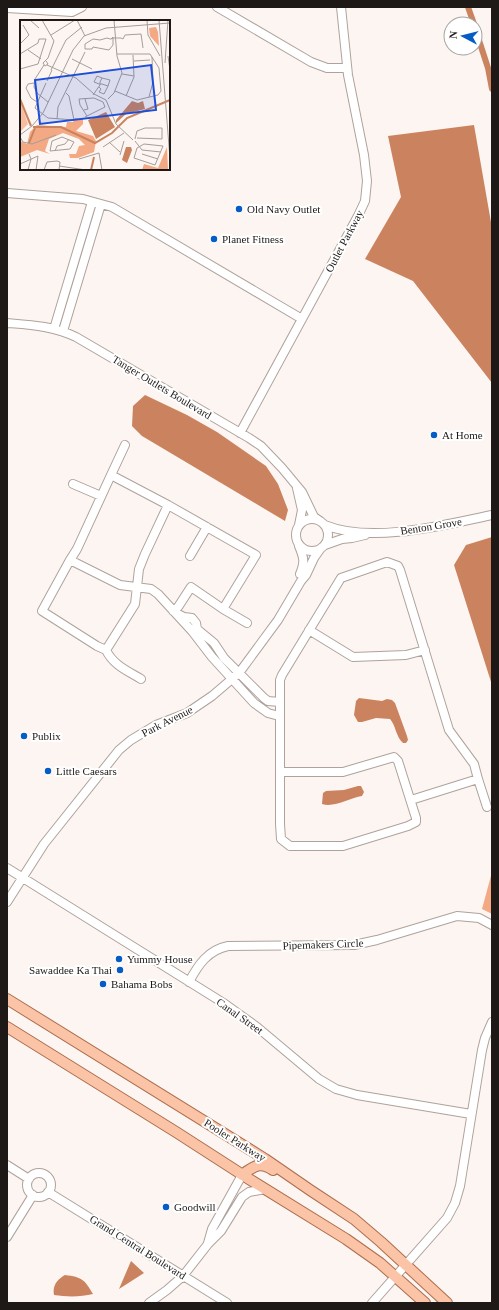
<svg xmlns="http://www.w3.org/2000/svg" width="499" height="1310" font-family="Georgia,serif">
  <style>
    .forest { fill: #f3a983 }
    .water { fill: #ca835e }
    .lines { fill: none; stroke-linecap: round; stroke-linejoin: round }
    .canal { stroke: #ca835e; stroke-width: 6 }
    .minor-casing { stroke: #afa29c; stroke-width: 10 }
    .major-casing { stroke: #ac6e4e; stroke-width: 12 }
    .minor { stroke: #fff; stroke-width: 8 }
    .major { stroke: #fbc4a7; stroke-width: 10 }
    .poi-dot { fill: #055cc5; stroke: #fff; stroke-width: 1.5 }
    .labels { text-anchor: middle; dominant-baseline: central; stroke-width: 4; stroke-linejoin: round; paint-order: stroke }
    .poi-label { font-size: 11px; fill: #1e1917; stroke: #fff; text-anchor: start }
    .street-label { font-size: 11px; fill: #1e1917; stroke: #fff }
    .inset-river { fill: none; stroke: #ca835e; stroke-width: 2 }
    .inset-road { fill: none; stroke: #a49d9a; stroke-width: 1 }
    .view { fill: #1d4ed8; fill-opacity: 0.15; stroke: #1d4ed8; stroke-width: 2 }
    .inset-edge { fill: none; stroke: #1e1917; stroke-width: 2 }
  </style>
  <rect width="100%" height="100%" fill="#fdf5f1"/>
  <path class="forest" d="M492 872V914L482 909Z"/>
  <path class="water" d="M474 125 492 228V383L413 281 365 259 401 197 388 136Z
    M145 395 187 415 217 432 266 466 278 484 288 510 285 521 142 436 132 426 133 406Z
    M492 537V685L454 565 466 545Z
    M359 698 382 701 387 699 392 700 395 703 407 736 408 740 406 743H403C396 737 396 726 390 719L376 718 362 722H358L354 715 356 701Z
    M358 786H361L364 792 362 796C350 798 334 808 322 804L323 793 326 791 344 790Z
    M131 1261 144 1273 119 1289Z
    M65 1275C82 1277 85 1280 93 1294 81 1297 67 1297 54 1295 52 1285 58 1279 65 1275Z"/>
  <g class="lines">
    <path class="canal" d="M468 7 474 24
      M475 28 488 68 492 89"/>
    <g class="minor-casing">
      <path id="minor" d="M217 7 311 62 327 68H347
        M7 8 72 12 82 7
        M7 193 83 199 112 207 302 319
        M7 323C32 325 53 326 76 337L249 438 261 446 282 468 302 492 314 517 320 521
        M54 329 92 202
        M63 331 101 204
        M240 433 358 216 365 201 367 181 364 155 348 75 341 7
        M111 475 125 445
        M73 484 101 496
        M297 488 302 510 299 525
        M168 505 256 555 223 609 191 587 178 607 173 611
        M296 535a16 16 0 1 1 32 0a16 16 0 1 1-32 0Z
        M325 525C371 544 444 525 492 515
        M325 545 342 539 352 538 365 535
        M299 546C304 558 305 562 300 574
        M190 556 207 527
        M70 560 77 549 111 475 168 505 145 554 139 569 135 604 106 650 97 646 42 611 70 560 120 585 151 589 158 594 192 631 212 657 254 703 268 713 279 716
        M223 609 247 623
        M178 614 184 617 192 618 196 623 197 629 214 643 224 658 264 698 268 701 280 702
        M309 630 353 657 406 655 425 650
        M106 650C113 665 128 671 141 679
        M280 772H343L394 757 398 761 416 818V822L408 826 343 846H290L281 839 280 824V680L282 675 341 578 387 562 398 566 400 570 449 730 474 764 478 779
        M411 800 478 779 487 807
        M7 868 225 1004 257 1027 319 1079 336 1089 357 1095 471 1114
        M7 902 44 844 119 750 131 740 156 725 187 713 212 696 239 673 278 620 301 581 306 575 314 558 321 548
        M189 982C198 965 208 950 228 946L354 945 377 940 457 916 479 918 492 925
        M7 1165 29 1179
        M27 1185a12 12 0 1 1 24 0a12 12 0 1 1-24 0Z
        M48 1192 227 1303
        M7 1237 33 1195
        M208 1243 212 1229 242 1175
        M149 1303 167 1290 183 1276 208 1244 221 1231 242 1197 249 1192 265 1189
        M372 1303 447 1218 455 1203 460 1186 482 1050 485 1038 492 1022"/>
    </g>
    <g class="major-casing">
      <path id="major" d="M7 999 265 1159 310 1190 354 1219 381 1242 447 1303
        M7 1027 176 1132 249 1179 346 1239 380 1263 425 1303
        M242 1175C254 1166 260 1161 273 1170"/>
    </g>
    <use href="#minor" class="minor"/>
    <use href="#major" class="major"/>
  </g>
  <g class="poi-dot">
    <circle cx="239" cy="209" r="4"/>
    <circle cx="214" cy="239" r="4"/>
    <circle cx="434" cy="435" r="4"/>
    <circle cx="24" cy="736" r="4"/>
    <circle cx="48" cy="771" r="4"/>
    <circle cx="119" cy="959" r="4"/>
    <circle cx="120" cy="970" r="4"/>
    <circle cx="103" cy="984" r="4"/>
    <circle cx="166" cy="1207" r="4"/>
  </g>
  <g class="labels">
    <g class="poi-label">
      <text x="247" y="209">Old Navy Outlet</text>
      <text x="222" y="239">Planet Fitness</text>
      <text x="442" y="435">At Home</text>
      <text x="32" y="736">Publix</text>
      <text x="56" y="771">Little Caesars</text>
      <text x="127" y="959">Yummy House</text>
      <text x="112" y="970" text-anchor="end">Sawaddee Ka Thai</text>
      <text x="111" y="984">Bahama Bobs</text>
      <text x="174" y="1207">Goodwill</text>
    </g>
    <g class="street-label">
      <text transform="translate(344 241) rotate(-62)">Outlet Parkway</text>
      <text transform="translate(162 387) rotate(31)">Tanger Outlets Boulevard</text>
      <text transform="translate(431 526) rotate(-9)">Benton Grove</text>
      <text transform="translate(167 721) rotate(-27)">Park Avenue</text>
      <text transform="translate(323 944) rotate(-2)">Pipemakers Circle</text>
      <text transform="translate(240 1016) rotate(35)">Canal Street</text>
      <text transform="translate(235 1140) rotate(32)">Pooler Parkway</text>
      <text transform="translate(138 1247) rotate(32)">Grand Central Boulevard</text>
    </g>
  </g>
  <g transform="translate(20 20)">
    <rect width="150" height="150" fill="#fdf5f1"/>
    <path d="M0 80 8 104 0 112Z" fill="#f8bda0"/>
    <path d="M136 7 138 12 139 26 130 16 129 8ZM55 98 63 99V104L56 111 73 116 76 121 74 132 58 138H50L49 134H56L59 126 65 125 59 119 43 113 29 119 25 131 30 134 17 130 0 137V121L7 124 10 112 17 105 46 107 47 102H53ZM147 127 148 150H122L124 144 138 148Z" fill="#f3a983"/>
    <path d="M112 81 118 83 123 81 125 89 106 94 96 103V100ZM86 92 95 107 76 119 68 100ZM106 127H111L112 130 107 143 102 140Z" fill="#ca835e"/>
    <path class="inset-river" d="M0 79 11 106M13 107H41L75 123 92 113 107 98 150 80M9 123 15 108M71 150 74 137"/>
    <path class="inset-road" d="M10 0 19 8M22 0 34 21 28 38 23 43 25 46 28 44 26 41M57 0 65 16M127 0 128 15 140 36M139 0 150 139M31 15 55 0M101 18 103 19 105 15 121 14 123 28M91 19 93 17V25L89 30 73 27 72 29H65V24L73 19 80 20 87 18 90 19H91L93 18H101M0 24 9 15 3 5M8 30 21 39M0 34 18 23 19 19H26L18 44 0 49M148 36 150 50M52 39 72 49M114 41 130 40M145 43 148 0M24 45 15 59 14 67 17 73 28 82M27 45 56 58 74 74 86 80M31 50 46 20 62 7M102 54 114 56M27 61 32 50M14 63 8 64 6 68 11 78 17 82M26 63 15 88 28 98 54 100 49 76 46 73M79 67 81 69 79 72 84 74 88 66M95 71 117 80 138 75 141 71 139 48 130 34H97M73 75 80 65V62L82 58 77 56 74 62 79 64H82L88 66 90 60 82 58M106 76 114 57 113 35M129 77 133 62 132 37M88 79 94 73 102 53 97 36 94 0M86 80 96 104 113 120M64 90 68 89 65 79M65 97 67 96 60 85 59 79 74 78 83 82 85 87 67 96M37 99 38 87 65 32M0 115 12 106 23 93 53 30 64 16 86 8 150 3M0 117 3 122 12 124 36 115M42 117 54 122 50 129 30 131 32 121ZM115 119 117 111 125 108H142V119L117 118M115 121 122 130 141 132M89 122 100 132M124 124 143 126 135 145 114 138 117 128ZM83 127 104 113M35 131 37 126 45 124 49 119M122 134 138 139M100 135 104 121M59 139 79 133 82 150M0 144 18 136 16 150M39 146 66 150M8 150 11 139 9 134M24 150 27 142 37 141 40 142 39 150"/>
    <path class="view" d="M131 45 136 90 20 104 15 60Z"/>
    <rect width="150" height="150" class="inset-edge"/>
  </g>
  <rect width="499" height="1310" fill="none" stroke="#1e1917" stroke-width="16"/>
  <g transform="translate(463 36) rotate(277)"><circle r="19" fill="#ffffff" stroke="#a5a3a2"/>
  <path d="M0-3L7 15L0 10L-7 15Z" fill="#055cc5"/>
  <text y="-6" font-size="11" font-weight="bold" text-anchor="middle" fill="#1e1917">N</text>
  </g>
</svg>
